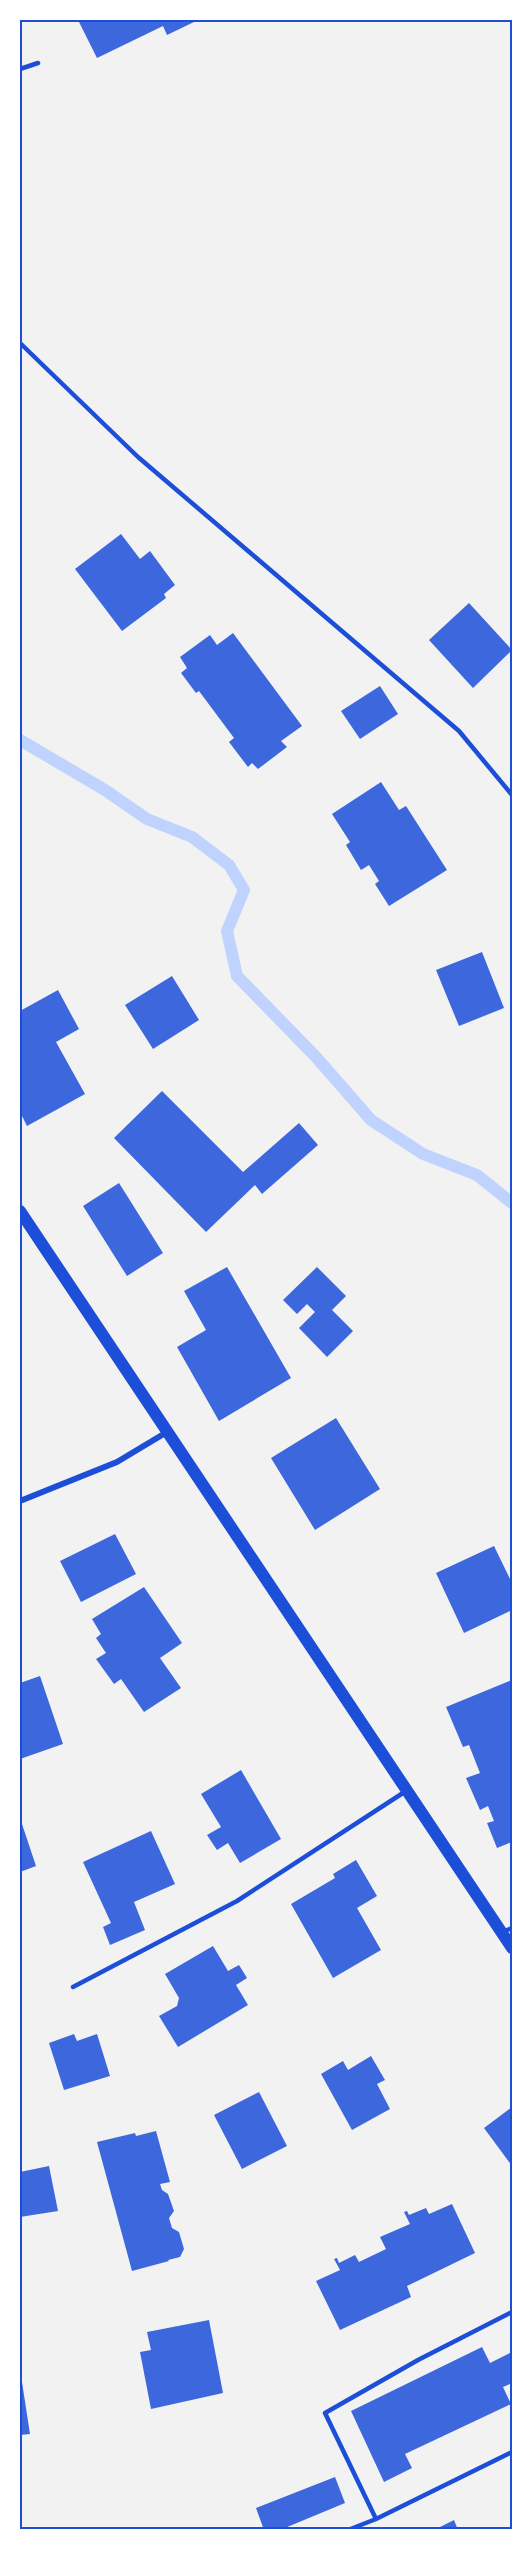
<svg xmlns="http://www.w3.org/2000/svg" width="532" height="2549" font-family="Signika,sans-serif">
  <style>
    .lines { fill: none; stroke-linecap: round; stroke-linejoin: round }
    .stream { stroke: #bfd3fe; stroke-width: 12 }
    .building { fill: #3d67dc }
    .service { stroke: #1d4ed8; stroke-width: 4.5 }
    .minor { stroke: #1d4ed8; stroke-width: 6 }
    .secondary { stroke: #1d4ed8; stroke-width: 12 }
    .neatline { fill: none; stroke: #1d4ed8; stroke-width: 2 }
  </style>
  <rect width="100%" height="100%" fill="#f2f2f2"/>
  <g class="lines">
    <path class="stream" d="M20 740 105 790 147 819 192 837 229 865 244 890 227 931 237 976 316 1057 371 1120 423 1154 477 1175 512 1203"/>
  </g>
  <path class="building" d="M78 20H193L194 22 167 35 163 26 97 58Z
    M121 534 140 559 150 551 175 585 164 594 166 598 122 631 75 569Z
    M469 603 512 650 473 688 429 640Z
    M233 633 302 726 281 741 287 747 258 769 252 763 248 767 229 742 234 738 199 691 196 693 181 673 187 668 180 657 210 635 217 645Z
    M380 686 398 714 360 739 341 711Z
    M381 782 399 810 406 806 447 870 389 906 375 884 379 881 369 865 361 870 346 845 350 842 332 814Z
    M482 952 504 1008 459 1026 436 970Z
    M172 976 199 1020 153 1049 125 1005Z
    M58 990 79 1029 56 1042 85 1094 27 1126 20 1112V1011Z
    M162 1091 243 1172 299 1123 318 1145 262 1194 255 1185 206 1232 114 1138Z
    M119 1183 163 1253 127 1276 83 1206Z
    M227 1267 291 1378 219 1421 177 1347 206 1330 184 1291Z
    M317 1267 346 1296 332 1310 353 1331 327 1357 299 1328 315 1312 307 1304 297 1314 283 1300Z
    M336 1418 380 1489 315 1530 271 1458Z
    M115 1534 136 1574 81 1602 60 1561Z
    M494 1546 512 1583V1610L464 1633 436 1573Z
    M144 1587 182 1643 160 1658 181 1688 144 1712 121 1679 114 1684 96 1659 106 1653 96 1638 101 1634 92 1619Z
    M40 1676 63 1744 20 1759V1683Z
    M512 1680V1842L497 1848 487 1823 494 1821 488 1806 480 1810 466 1778 480 1773 469 1745 463 1747 446 1707Z
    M241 1770 281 1839 240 1863 228 1843 217 1850 207 1835 221 1827 201 1794Z
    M20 1818 36 1866 20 1872Z
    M151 1831 175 1884 134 1902 145 1930 110 1945 103 1927 111 1923 83 1862Z
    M356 1860 377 1896 357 1908 381 1950 333 1978 291 1904 335 1878 333 1874Z
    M213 1946 228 1971 239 1965 247 1978 236 1985 248 2005 178 2047 159 2016 177 2006 179 1998 165 1974Z
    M74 2034 77 2041 97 2034 110 2076 64 2090 49 2043Z
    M371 2056 385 2080 377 2084 390 2109 352 2130 321 2074 343 2061 348 2070Z
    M259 2092 287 2146 242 2169 214 2115Z
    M512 2107V2166L484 2128Z
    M156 2131 170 2182 160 2184 162 2190 168 2194 174 2211 169 2218 172 2228 179 2232 184 2249 180 2257 168 2260 169 2261 132 2271 97 2142 135 2133 136 2136Z
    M49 2166 58 2211 20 2217V2172Z
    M452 2204 475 2253 407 2286 411 2297 340 2330 316 2281 340 2270 334 2259 337 2258 339 2263 355 2255 359 2262 386 2249 380 2237 410 2224 404 2212 407 2211 409 2215 426 2208 429 2214Z
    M209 2320 223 2393 151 2409 140 2352 151 2350 147 2332Z
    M482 2347 490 2363 512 2352V2383L503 2387 511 2404 405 2454 412 2468 384 2482 351 2411Z
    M20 2369 30 2434 20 2435Z
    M335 2477 345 2503 280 2530H264L256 2508Z
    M454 2520 458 2530H434Z"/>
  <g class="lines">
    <path class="service" d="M20 69 38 63
      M20 343 138 457 459 731 512 795
      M502 1932 512 1928
      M73 1987 237 1901 406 1791
      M376 2519 325 2413 418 2360 512 2312
      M348 2530 376 2519 512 2452"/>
    <path class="minor" d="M20 1501 117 1462 167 1432"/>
    <path class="secondary" d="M20 1211 512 1948"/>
  </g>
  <rect width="532" height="2549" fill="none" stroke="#ffffff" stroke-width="42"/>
  <rect x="21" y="21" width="490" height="2507" class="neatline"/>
</svg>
